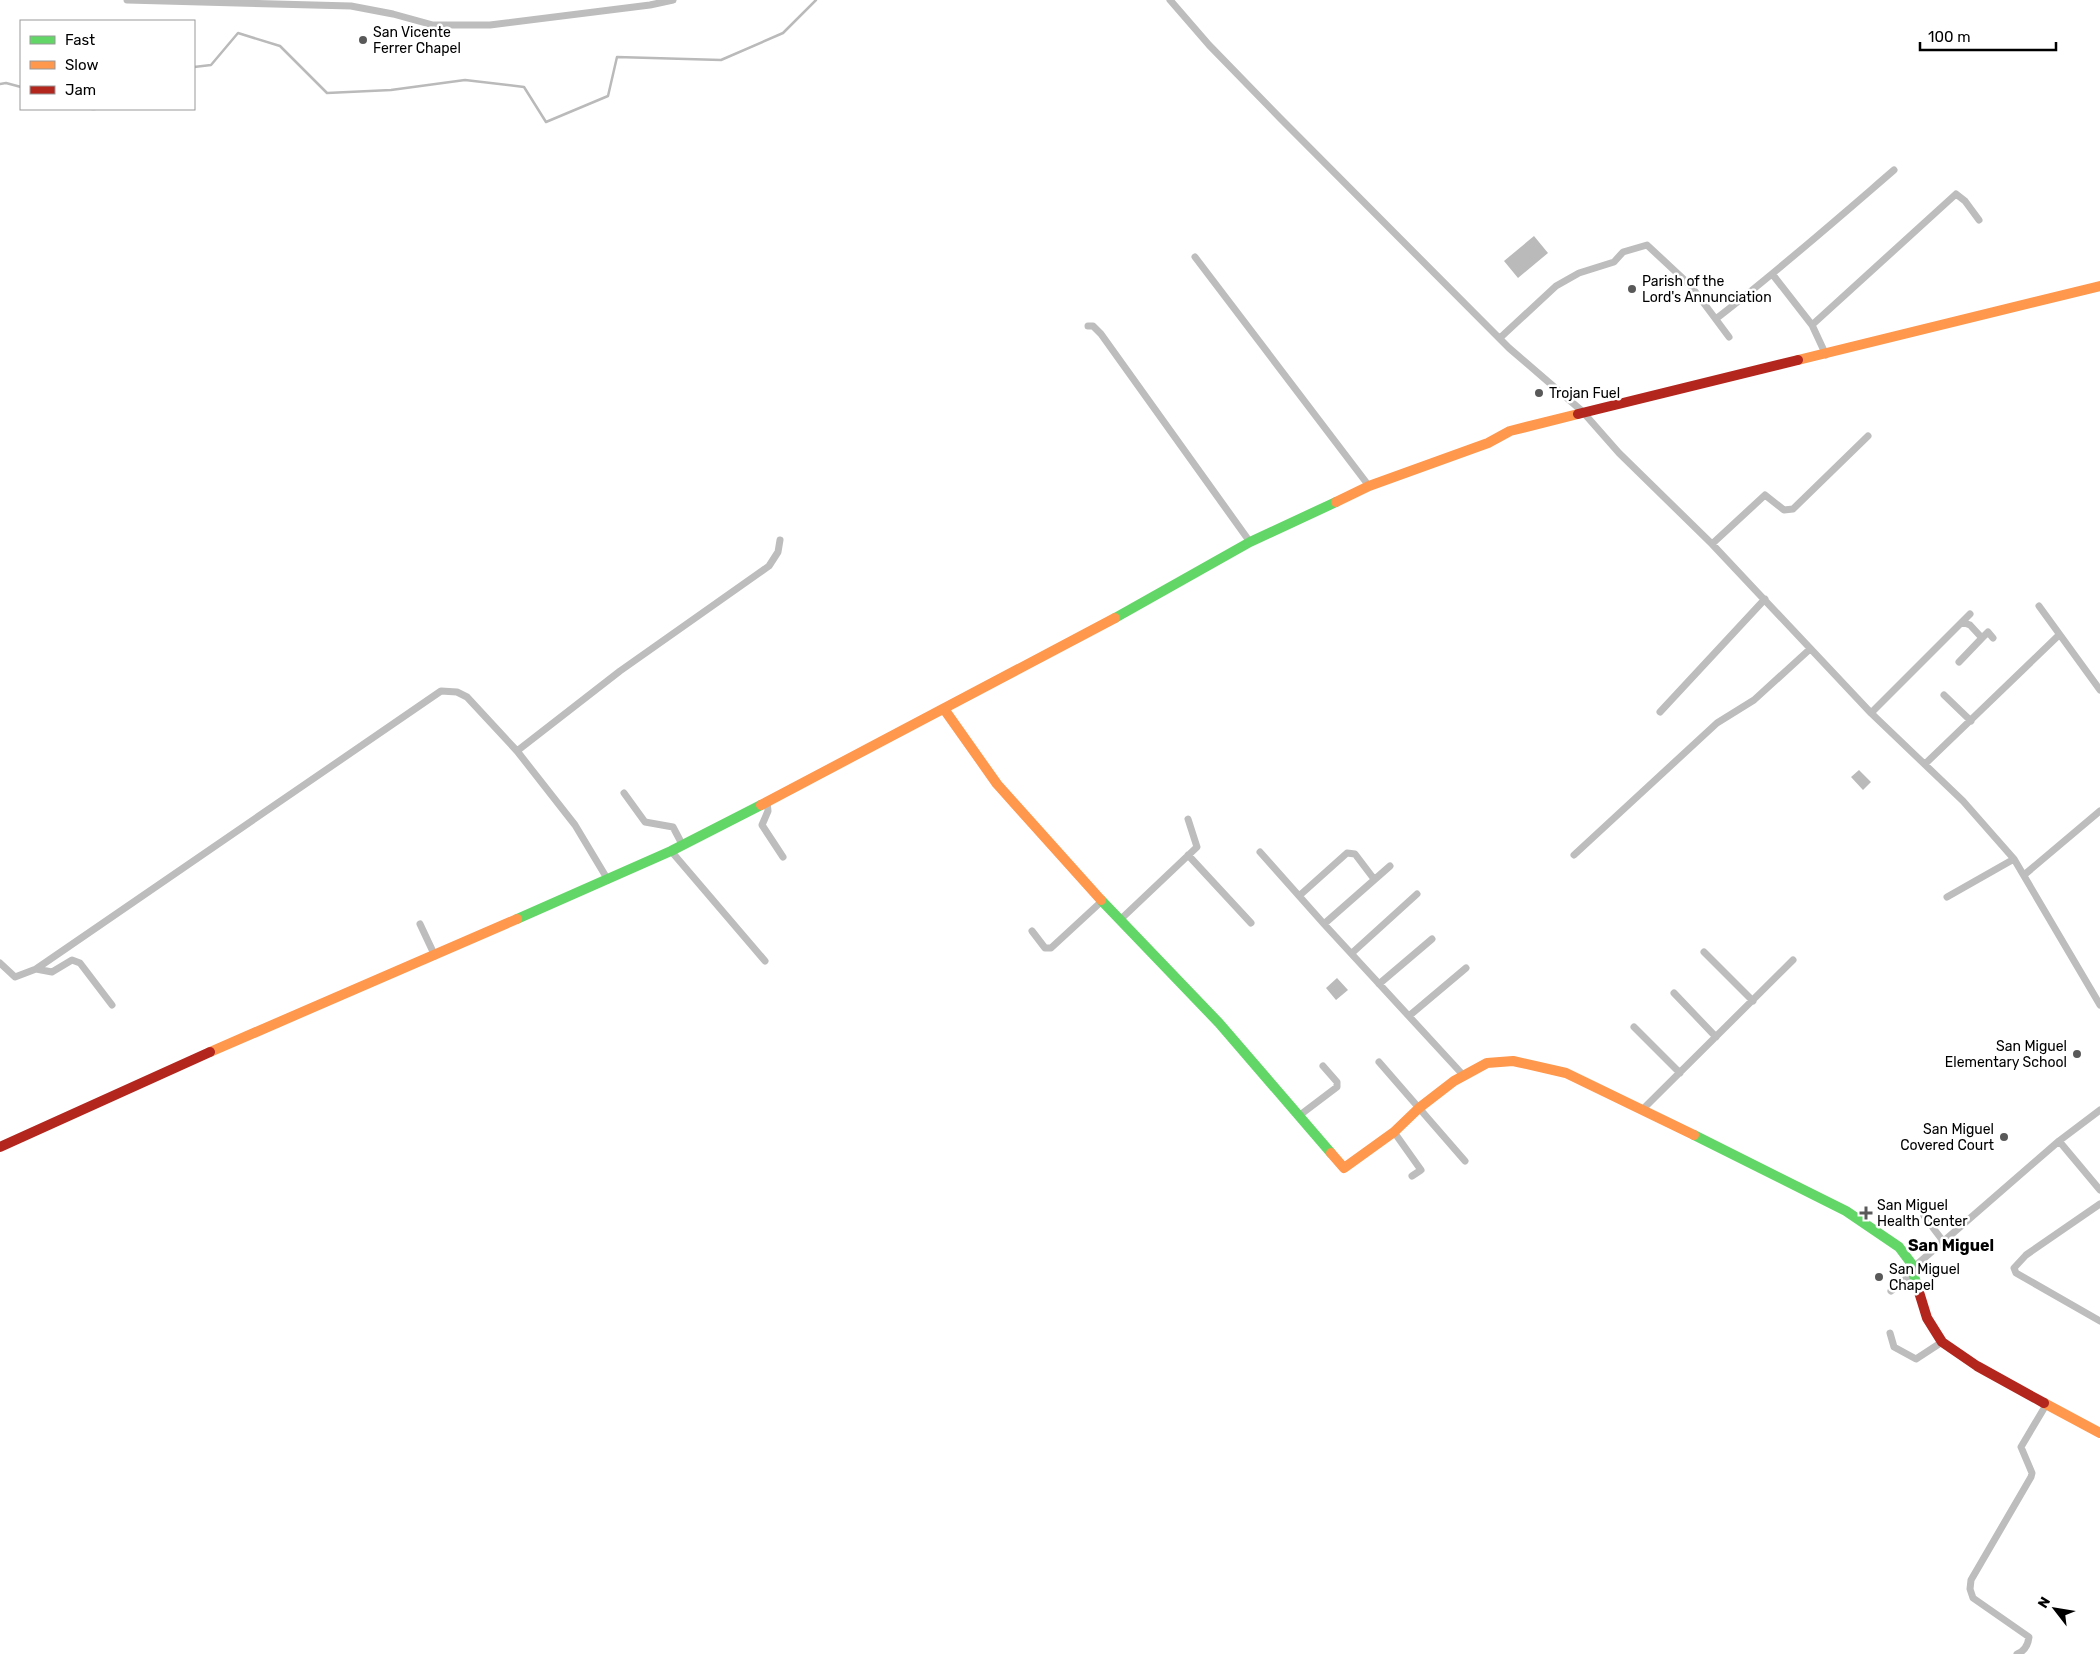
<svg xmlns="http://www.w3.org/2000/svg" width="2100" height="1654" font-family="Rubik,sans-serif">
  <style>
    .water { fill: #bababa }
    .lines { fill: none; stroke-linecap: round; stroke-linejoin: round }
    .stream { stroke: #bababa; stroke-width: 2.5 }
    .street { stroke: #bdbdbd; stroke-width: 7 }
    .fast { stroke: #63d668; stroke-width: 10 }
    .slow { stroke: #ff974d; stroke-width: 10 }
    .jam { stroke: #b3261e; stroke-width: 10 }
    .poi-dot { fill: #595959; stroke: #fff; stroke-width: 2 }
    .labels { text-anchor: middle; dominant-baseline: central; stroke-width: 5; stroke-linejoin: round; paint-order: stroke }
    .poi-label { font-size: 14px; fill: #000; stroke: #fff; text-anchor: start }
    .quarter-label { font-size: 16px; font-weight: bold; fill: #000; stroke: #fff }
  </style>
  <rect width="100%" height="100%" fill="#fff"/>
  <path class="water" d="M1534 236 1548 253 1518 278 1504 261Z
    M1859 770 1871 782 1863 790 1851 777Z
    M1337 978 1348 990 1336 1000 1326 988Z"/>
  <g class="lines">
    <path class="stream" d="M194 67 211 65 238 33 280 46 327 93 391 90 465 80 524 87 546 122 608 96 617 57 721 60 783 33 816 0
      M0 84 6 83 21 87
      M92 109H95"/>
    <path class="street" d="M127 0 351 6 393 14 433 25H490L650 5 673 0
      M1170 0 1209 45 1280 118 1509 348 1582 411 1619 453 1712 544 1871 713 1963 801 2014 859 2100 1005
      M1195 257 1369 486
      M1773 275 1812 325 1826 355
      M1717 318C1778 271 1836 220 1894 170
      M1812 325 1956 194 1965 201 1979 220
      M1088 326H1093L1101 334 1250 542
      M1501 337 1556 286 1579 273 1614 262 1623 252 1647 245 1691 286 1729 337
      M1712 544 1765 495 1784 510 1793 509 1868 436
      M2039 606 2100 690
      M1962 622 1970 625 1982 638 1988 632 1993 638
      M1959 662 1982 638
      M1944 695 1971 721
      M1660 712 1765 599
      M1871 713 1970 614
      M517 751 620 671 769 566 778 552 780 540
      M1925 764 2059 635
      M624 793 645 822 673 827 682 844
      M767 801 768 811 762 825 783 857
      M671 851 765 961
      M1260 852 1324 924 1464 1076
      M1188 855 1251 923
      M1574 855 1717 723 1754 700 1810 649
      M2024 875 2100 811
      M1299 896 1347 853 1355 854 1374 879
      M1947 897 2014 859
      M1121 919 1197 847 1188 819
      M420 924 435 956
      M1324 924 1390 866
      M1032 931 1045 948H1051L1102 901
      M1704 952 1753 1001
      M1352 953 1417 894
      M0 963 15 977 36 969 441 691 457 692 467 697 517 751 575 825 608 880
      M36 969 52 972 72 960 80 963 112 1005
      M1379 984 1432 939
      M1674 993 1716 1037
      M1409 1016 1466 968
      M1634 1027 1680 1073
      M1379 1062 1465 1161
      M1642 1110 1793 960
      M1300 1115 1337 1087V1082L1323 1066
      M1394 1132 1421 1170 1412 1176
      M2059 1141 2100 1190
      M2100 1204 2026 1255 2014 1268 2016 1273 2100 1321
      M1924 1216 1943 1241
      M1914 1267 2059 1141 2100 1110
      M1891 1291 1913 1273
      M1890 1333 1894 1347 1916 1359 1942 1342
      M2017 1654C2025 1651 2028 1645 2029 1637L1973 1598 1970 1589 1971 1580 2031 1477 2032 1473 2021 1447 2046 1405"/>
    <path class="fast" d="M1115 618 1250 542 1336 502
      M1101 900 1219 1023 1331 1153
      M517 919 671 851 761 805
      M1694 1135 1846 1211 1899 1247 1914 1267 1913 1273 1919 1292"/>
    <path class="slow" d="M1798 360 2100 286
      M1336 502 1369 486 1488 443 1510 431 1578 414
      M944 709 997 784 1101 900
      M761 805 1115 618
      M210 1052 517 919
      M1331 1153 1344 1168 1394 1132 1419 1108 1454 1081 1487 1063 1513 1061 1566 1073 1694 1135
      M2044 1403 2100 1433"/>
    <path class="jam" d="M1578 414 1798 360
      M0 1147 210 1052
      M1919 1292 1927 1318 1942 1342 1977 1366 2044 1403"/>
  </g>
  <g class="poi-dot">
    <circle cx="363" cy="40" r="5"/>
    <circle cx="1632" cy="289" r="5"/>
    <circle cx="1539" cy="393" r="5"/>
    <circle cx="2077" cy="1054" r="5"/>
    <circle cx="2004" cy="1137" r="5"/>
    <path d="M1863.5 1205.5h5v5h5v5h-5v5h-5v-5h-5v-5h5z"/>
    <circle cx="1879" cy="1277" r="5"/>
  </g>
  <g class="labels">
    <g class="poi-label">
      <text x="373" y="32">San Vicente<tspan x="373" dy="16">Ferrer Chapel</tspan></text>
      <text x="1642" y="281">Parish of the<tspan x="1642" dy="16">Lord's Annunciation</tspan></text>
      <text x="1549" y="393">Trojan Fuel</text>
      <text x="2067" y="1046" text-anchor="end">San Miguel<tspan x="2067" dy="16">Elementary School</tspan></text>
      <text x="1994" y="1129" text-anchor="end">San Miguel<tspan x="1994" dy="16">Covered Court</tspan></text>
      <text x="1877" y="1205">San Miguel<tspan x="1877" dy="16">Health Center</tspan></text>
      <text x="1889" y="1269">San Miguel<tspan x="1889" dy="16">Chapel</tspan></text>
    </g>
    <g class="quarter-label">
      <text x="1951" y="1245">San Miguel</text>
    </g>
  </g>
  <rect x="20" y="20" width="175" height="90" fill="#ffffff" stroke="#999999"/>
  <rect x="30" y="36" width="25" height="8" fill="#63d668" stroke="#999999"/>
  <text x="65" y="45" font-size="15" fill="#000000">Fast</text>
  <rect x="30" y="61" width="25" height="8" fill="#ff974d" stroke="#999999"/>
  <text x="65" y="70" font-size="15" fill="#000000">Slow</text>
  <rect x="30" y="86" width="25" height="8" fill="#b3261e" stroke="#999999"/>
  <text x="65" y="95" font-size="15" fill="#000000">Jam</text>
  <g transform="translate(2055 1609) rotate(301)" stroke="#ffffff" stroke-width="4" paint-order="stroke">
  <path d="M0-4L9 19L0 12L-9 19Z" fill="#000000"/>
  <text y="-8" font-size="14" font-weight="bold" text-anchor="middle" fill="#000000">N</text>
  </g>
  <path d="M1920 42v8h136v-8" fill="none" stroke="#000000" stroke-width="2.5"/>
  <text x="1928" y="42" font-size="15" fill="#000000" stroke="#ffffff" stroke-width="4" paint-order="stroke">100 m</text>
</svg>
